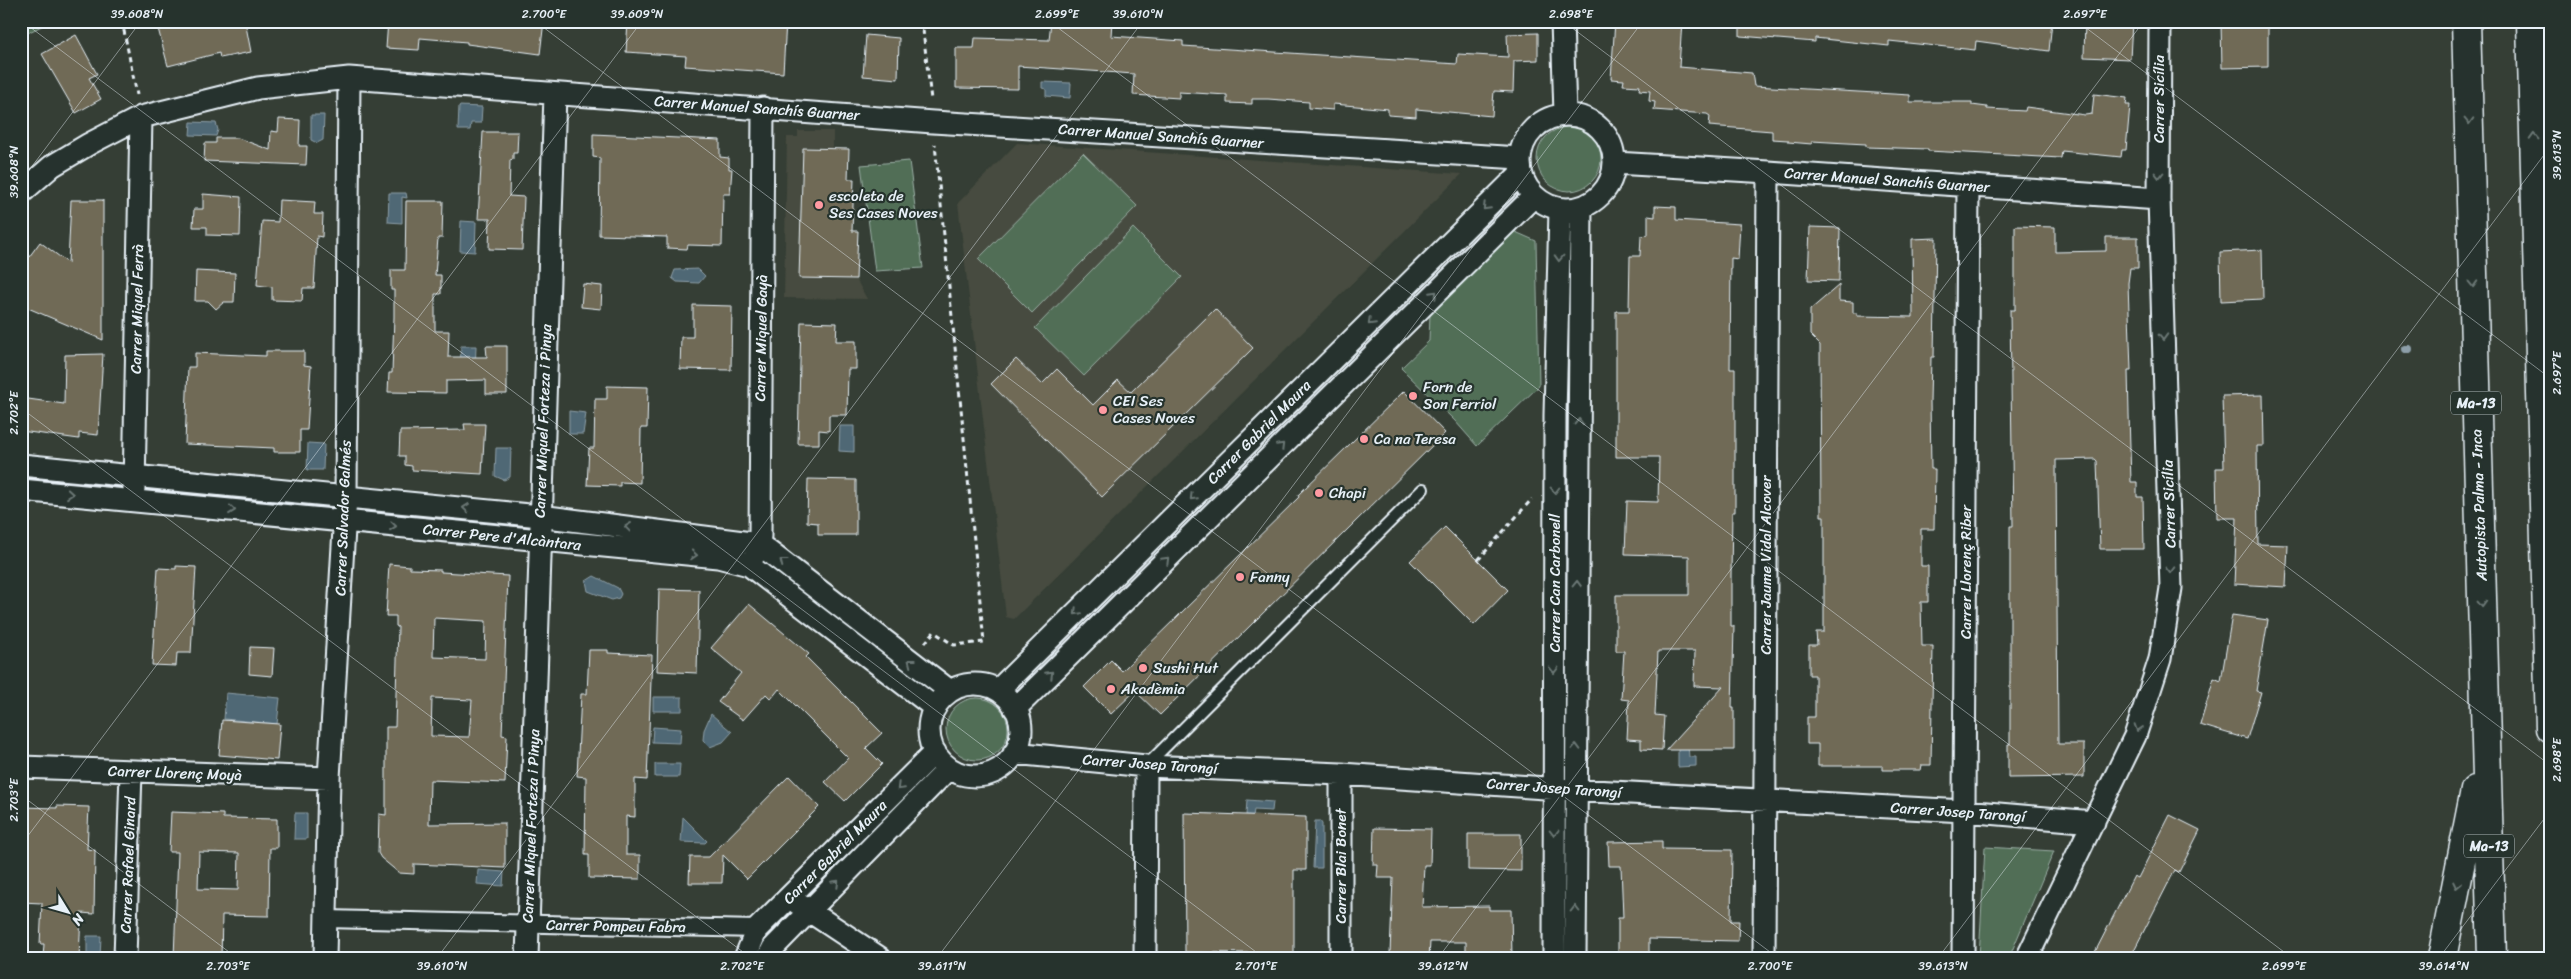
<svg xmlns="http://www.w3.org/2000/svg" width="2571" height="979" font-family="Sriracha,sans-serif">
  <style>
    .built { fill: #464b3f }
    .green { fill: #516e56; stroke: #9cb0a7 }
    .water { fill: #506874; stroke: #8d9fa9 }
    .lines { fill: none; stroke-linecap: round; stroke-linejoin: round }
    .stream { stroke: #8d9fa9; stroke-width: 8 }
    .building { fill: #6f6a57; stroke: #e8f1f8; fill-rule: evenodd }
    .service-casing { stroke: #e8f1f8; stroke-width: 14 }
    .pedestrian-casing { stroke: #e8f1f8; stroke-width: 20 }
    .minor-casing { stroke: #e8f1f8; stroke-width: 25 }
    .motorway-casing { stroke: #e8f1f8; stroke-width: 31 }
    .path { stroke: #e8f1f8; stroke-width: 3; stroke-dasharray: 5 4; stroke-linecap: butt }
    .service { stroke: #26332d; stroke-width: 10 }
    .pedestrian { stroke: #26332d; stroke-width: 16 }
    .minor { stroke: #26332d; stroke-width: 21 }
    .motorway { stroke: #26332d; stroke-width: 28 }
    .oneway { stroke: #6a7674 }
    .ticks { fill: none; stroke: #e8f1f8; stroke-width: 1; stroke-opacity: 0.45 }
    .poi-dot { fill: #ff9aa2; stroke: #26332d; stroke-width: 2 }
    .labels { text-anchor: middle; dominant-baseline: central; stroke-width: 4.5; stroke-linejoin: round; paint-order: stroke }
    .shield { fill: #26332d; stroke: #aeb8bb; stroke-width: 1 }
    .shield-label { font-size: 14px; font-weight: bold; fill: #e8f1f8 }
    .street-label { font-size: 15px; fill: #e8f1f8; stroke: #26332d }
    .poi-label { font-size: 15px; fill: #e8f1f8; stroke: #26332d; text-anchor: start }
    .neatline { fill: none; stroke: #e8f1f8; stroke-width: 2 }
    .ticks-label { font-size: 12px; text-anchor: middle; fill: #e8f1f8 }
  </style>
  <rect width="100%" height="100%" fill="#353e35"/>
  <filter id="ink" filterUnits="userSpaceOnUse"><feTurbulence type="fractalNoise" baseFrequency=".02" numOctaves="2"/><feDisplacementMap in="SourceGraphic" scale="10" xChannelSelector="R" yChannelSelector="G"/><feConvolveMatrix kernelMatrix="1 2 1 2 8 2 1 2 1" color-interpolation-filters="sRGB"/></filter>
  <g filter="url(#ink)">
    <path class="built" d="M798 131H833V149H849L848 178 854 179 852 230 858 231 856 279 867 299 784 298 787 137H798Z
      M1017 143 1462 174 1014 619 1006 617 958 203Z"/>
    <path class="green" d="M21 21H52L21 36Z
      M1537 159a32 32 0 1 1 64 0a32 32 0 1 1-64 0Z
      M1083 153 1137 206 1032 313 978 259Z
      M909 161 923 268 875 271 861 165Z
      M1133 228 1182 277 1084 376 1035 328Z
      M1511 230 1536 241 1539 386 1477 446 1455 421 1401 368 1429 341 1430 313Z
      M946 729a31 31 0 1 1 62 0a31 31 0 1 1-62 0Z
      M1985 847 2054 851 2009 958H1979Z"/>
    <path class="water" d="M1042 82 1071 83 1070 98 1046 96V89L1042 88Z
      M459 106 482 107 481 123H471L470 130H458Z
      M311 115H324L323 140 317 143 311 140Z
      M191 122 216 123 218 130 216 136 190 135Z
      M389 193H406L407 198 402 197V223L388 222Z
      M461 221 476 222 475 252 460 251Z
      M698 269 705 276 699 283 677 282 672 278 675 270Z
      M461 346H476L475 374H460Z
      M569 411 586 413 583 434H569Z
      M840 426H854V452L839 451Z
      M308 443 324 444 323 470H307Z
      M496 448H511L510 477 504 480 495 476Z
      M594 576 618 588 621 594 619 598 612 600 588 591 586 581Z
      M226 693 280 698 277 724 224 719Z
      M653 697H682V711H653Z
      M711 714 732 732 723 742 710 747 703 740 704 730Z
      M653 727 681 729 680 743 652 742Z
      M1678 745H1688L1689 757H1696V766L1678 767Z
      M655 764H680L679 777H655Z
      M1247 800 1273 802 1272 811 1254 810 1253 816 1246 815Z
      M295 813H307V839H294Z
      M683 817 707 841 705 843 681 842Z
      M1315 821H1320L1322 824V868H1313Z
      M478 870 504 872 503 886 477 884Z
      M87 936H101L100 958H87Z"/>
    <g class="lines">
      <path class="stream" d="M2405 349H2409"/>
    </g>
    <path class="building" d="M156 21H245L251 52 220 58 219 53 168 66Z
      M388 21H544L540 54 467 44V42L420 38 419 50 386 48Z
      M628 21H786L783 73 685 66 686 56 626 52Z
      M1051 21H1112L1111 36 1183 41V46L1457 64 1458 54 1508 57 1507 34 1538 33V60L1514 61 1513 92 1494 91 1492 116 1416 109V117L1388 115V109L1356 106 1333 104V110L1309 108V102L1268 99H1252V104L1227 103V95L1179 92V98L1133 95 1134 74 1018 66V89L956 88V48H974L975 38 1049 40Z
      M1615 21H1682L1679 67 1752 73 1754 86 1910 95V102H1972V105L1987 107V109L2025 111 2026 107 2085 115 2092 114 2094 94 2127 98 2126 105H2130L2126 150H2122L2121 157 2062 151 2061 158 1928 151V149L1866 147V144L1829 142 1812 141V144L1788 142V140L1772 139V131L1709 126 1710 116 1707 114 1654 110 1655 102 1649 101 1650 91 1639 90 1640 86 1623 85 1624 80 1611 79Z
      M1740 21H2052L2049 51 1976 41 1975 50 1889 41V46L1815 38V42L1740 36Z
      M2085 21H2132L2130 59 2084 57Z
      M2268 22V67L2222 68 2221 23Z
      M76 35 97 74 89 78 101 99 76 113 42 54Z
      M866 35 899 38 898 79 863 76Z
      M279 119 300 120 299 146H307L306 165 204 161 205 143H216V138H238L270 150 271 131 278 132Z
      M483 132H518L517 153H513V159L510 160 509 196 524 197 522 250 489 249 490 219H478Z
      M593 134 720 140V157L729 158V169H732L730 194H723L722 246 688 245 687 249 667 248V237L599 235 600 158 593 157Z
      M803 148 849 149 848 179H854L852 231H858L856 279 799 278Z
      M203 194 241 197 240 236 207 235V227H193L194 209H203Z
      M71 200H103V340L21 305V268L40 242 68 263Z
      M279 200 315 202 314 214H323L322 237 317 236 314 288H303L302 301 272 300V287L257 285 262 221 278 222Z
      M406 201H443L442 238H438L435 275H441V294H435V331H449L448 357H487L486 346H507V394H486V380L446 381V393L388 392 389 373H392L394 317V290H391V270H405Z
      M1655 206 1676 207V220L1740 224 1738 259 1731 258 1730 369H1735V512H1732L1731 575V626H1734L1732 708H1734V750H1666L1723 687 1694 686 1695 651H1658L1655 715 1664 716 1662 750 1641 749V740L1627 739 1629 700 1621 699 1624 651H1616V595H1689V556L1625 554 1627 501 1658 502 1659 457H1616V311H1629L1630 256H1640L1641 236 1648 235V216L1655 217Z
      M2015 226 2055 227V252L2106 251V237H2138V268H2130L2128 283 2131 371H2128L2129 414 2131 482H2137V497H2143L2144 549H2100L2097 461 2095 459 2056 460 2058 744H2084V777L2008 778V744H2010V526H2013L2010 310H2015Z
      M1810 227 1840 228 1839 281 1808 280Z
      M1936 238 1934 357H1931L1930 401 1931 469H1935L1934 529H1921V566H1928V602H1921L1922 646H1933L1931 765H1922L1921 770H1883V766H1818V744H1807V717H1815V675H1809V645H1817L1816 632H1824V516H1821L1820 345 1810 335V310L1839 285V301L1853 302V313H1857V316L1913 317 1912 239Z
      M2262 250 2263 299 2221 301 2220 252Z
      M196 271 235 273 234 302H224L216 309 208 301H195Z
      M583 284 602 286 601 309 581 307Z
      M693 305 732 306 731 370 680 369 681 337H693Z
      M1215 309 1253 348 1102 497 991 384 1016 359 1042 384 1057 369 1093 405 1118 380 1131 392Z
      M801 322 837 323 836 341H856V369H848L847 415H829V431L819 430V444H798Z
      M266 351H304V365L311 366 307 430H300V452H274V448L185 444 188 367H195V353L266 356Z
      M103 354 98 435 79 433V439L21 431V398L64 404 65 355Z
      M607 386 648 387 647 428H641L640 483 620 482V486L587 485 589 448H594L595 399H607Z
      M1404 391 1445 433 1160 715 1135 691 1111 714 1084 687 1111 660 1122 671 1299 497 1298 495Z
      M2263 395 2264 446H2257L2258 544 2288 545 2286 587 2234 584 2237 518H2217L2216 468H2224L2222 396Z
      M464 424H485L482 474 412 470V466L405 465V456H399L400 431 465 430Z
      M808 479 856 480V535H818V523L807 522Z
      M1445 527 1508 590 1474 625 1410 561Z
      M389 564 410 566V569L441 570V572L508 576 502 735 507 736 505 783 430 780 429 824 505 823V868L414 864V874L399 873 381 858 378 853 379 814 386 815V727H395L398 627 396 626V616H386ZM434 618 486 621 485 659 433 657ZM432 698 472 700 469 737 431 736Z
      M176 566 196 567 191 653H177L176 666 152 665 158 568 176 569Z
      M659 589 699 590 697 673 657 671Z
      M749 604 809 654 806 657 882 733 866 748 882 764 845 801 825 782 848 758 779 689 771 699 766 694 743 720 718 702 741 673 711 648Z
      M2232 615 2268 620 2256 691 2261 692 2247 739 2200 725 2214 678 2221 681Z
      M250 647 274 648 272 676 249 674Z
      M589 650H608V653L652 655 647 780 635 779V817L626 816V855H640V879L589 878V855H585L586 777 577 776 581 694H587Z
      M222 720 280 724 277 760 219 755Z
      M789 776 819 807 747 879 723 855 722 883H689L690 857H709Z
      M57 806 89 807 87 849 95 850 94 914 81 913 79 958H43L44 944H40L42 903 21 902V807L57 808Z
      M171 812 223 814V818L277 819V848H270L269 916 222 915 221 958H174L178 852H169ZM199 852 239 853 238 890 198 889Z
      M1184 813 1306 817V870H1294V958H1253V953L1185 952Z
      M2170 815 2200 830 2179 872 2175 870 2130 958H2092L2134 876 2138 878Z
      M1374 828 1431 829 1430 865H1424L1422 907 1489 906V910H1511L1512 958H1466V942H1430L1429 958 1390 954 1393 878H1377L1378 865H1373Z
      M1468 834H1521V871L1468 870Z
      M1662 841V849L1732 850 1731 921H1739L1738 941 1649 939V958H1618V918H1623L1621 866H1609L1608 842Z"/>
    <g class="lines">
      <g class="service-casing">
        <path id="service" d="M1148 764 1423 489"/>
      </g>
      <g class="pedestrian-casing">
        <path id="pedestrian" d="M326 919 757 929"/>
      </g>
      <g class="minor-casing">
        <path id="minor" d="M1562 21 1565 114
          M1520 162a47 47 0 1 1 94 0a47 47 0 1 1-94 0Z
          M1615 163 1768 172 2159 199
          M21 193 52 166 89 144 141 117 258 88 349 78 933 122 1520 158
          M21 465 540 516 759 544 950 691
          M134 489 141 117
          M21 490 718 557 749 565 935 708
          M754 556 759 544 760 536 763 108
          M929 730a46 46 0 1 1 92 0a46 46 0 1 1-92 0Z
          M998 690 1521 173
          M1015 709 1534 196
          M1014 753 1146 766 1341 774 1575 790 1964 811 2094 822
          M21 767 329 778
          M797 903 880 958
          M125 958 131 772
          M325 958 329 778 346 496 349 78
          M527 958 555 94
          M745 958 757 929 935 752
          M768 958 773 948 949 768
          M1145 958 1146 766
          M1341 958V774
          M1554 958 1555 415 1560 209
          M1575 958 1581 207
          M1764 958 1768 172
          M1963 958 1968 186
          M2027 958 2135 736 2160 659 2171 588 2159 199 2160 21"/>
      </g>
      <g class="motorway-casing">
        <path id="motorway" d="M2466 21 2492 958
          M2531 21 2550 728
          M2442 958 2475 790"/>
      </g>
      <path class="path" d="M122 21 137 95
        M922 21 931 100
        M1478 560 1532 499
        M925 643 934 632 954 645 984 642 935 144"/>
      <use href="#service" class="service"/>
      <use href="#pedestrian" class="pedestrian"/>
      <use href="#minor" class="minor"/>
      <use href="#motorway" class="motorway"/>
    </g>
    <defs><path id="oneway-chevron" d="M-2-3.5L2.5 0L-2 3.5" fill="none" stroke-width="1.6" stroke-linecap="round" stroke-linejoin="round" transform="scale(1.25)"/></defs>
    <g class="oneway">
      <use href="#oneway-chevron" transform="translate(2469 121) rotate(88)"/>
      <use href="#oneway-chevron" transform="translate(2534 137) rotate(-92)"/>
      <use href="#oneway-chevron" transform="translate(2159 175) rotate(90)"/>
      <use href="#oneway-chevron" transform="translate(1486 207) rotate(135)"/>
      <use href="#oneway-chevron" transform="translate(1559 258) rotate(92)"/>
      <use href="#oneway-chevron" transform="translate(2473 284) rotate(88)"/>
      <use href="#oneway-chevron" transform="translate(1434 294) rotate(-45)"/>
      <use href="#oneway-chevron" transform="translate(1371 322) rotate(135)"/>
      <use href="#oneway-chevron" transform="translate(2163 337) rotate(88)"/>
      <use href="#oneway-chevron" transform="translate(1579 422) rotate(-89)"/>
      <use href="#oneway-chevron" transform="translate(1281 446) rotate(-45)"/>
      <use href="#oneway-chevron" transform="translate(1555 490) rotate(90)"/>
      <use href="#oneway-chevron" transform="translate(70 494) rotate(5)"/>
      <use href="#oneway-chevron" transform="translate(1193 497) rotate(135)"/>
      <use href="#oneway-chevron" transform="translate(466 508) rotate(-174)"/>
      <use href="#oneway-chevron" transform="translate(232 510) rotate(6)"/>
      <use href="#oneway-chevron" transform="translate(393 526) rotate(6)"/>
      <use href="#oneway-chevron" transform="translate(628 527) rotate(-173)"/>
      <use href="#oneway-chevron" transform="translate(694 555) rotate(5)"/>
      <use href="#oneway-chevron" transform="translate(1166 560) rotate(-45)"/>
      <use href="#oneway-chevron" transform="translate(783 562) rotate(-142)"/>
      <use href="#oneway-chevron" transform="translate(2170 570) rotate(89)"/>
      <use href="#oneway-chevron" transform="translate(1577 584) rotate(-89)"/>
      <use href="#oneway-chevron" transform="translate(2482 604) rotate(88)"/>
      <use href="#oneway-chevron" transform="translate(1077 612) rotate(135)"/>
      <use href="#oneway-chevron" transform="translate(911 662) rotate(-142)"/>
      <use href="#oneway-chevron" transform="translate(1554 670) rotate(90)"/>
      <use href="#oneway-chevron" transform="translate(1050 674) rotate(-45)"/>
      <use href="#oneway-chevron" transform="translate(2138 728) rotate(108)"/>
      <use href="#oneway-chevron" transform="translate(1576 747) rotate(-89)"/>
      <use href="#oneway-chevron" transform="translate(900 787) rotate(135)"/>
      <use href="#oneway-chevron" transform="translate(1554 833) rotate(90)"/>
      <use href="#oneway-chevron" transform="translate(836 883) rotate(-45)"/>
      <use href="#oneway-chevron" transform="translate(2457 885) rotate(102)"/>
      <use href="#oneway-chevron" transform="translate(1575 909) rotate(-90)"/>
    </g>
  </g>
  <path class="ticks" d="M22 21 1264 958M535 21 1778 958M1049 21 2292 958M1563 21 2550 765M2077 21 2550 378M21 181 141 21M21 408 751 958M21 795 237 958M21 845 642 21M437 958 1143 21M937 958 1643 21M1438 958 2144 21M1938 958 2550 147M2439 958 2550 811"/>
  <g class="poi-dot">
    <circle cx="819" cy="205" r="5"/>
    <circle cx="1413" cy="396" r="5"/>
    <circle cx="1103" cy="410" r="5"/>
    <circle cx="1364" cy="439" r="5"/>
    <circle cx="1319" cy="493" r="5"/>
    <circle cx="1240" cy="577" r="5"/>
    <circle cx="1143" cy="668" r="5"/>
    <circle cx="1111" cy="689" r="5"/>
  </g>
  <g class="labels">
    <g class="shield">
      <rect x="2451" y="391.5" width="50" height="23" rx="4"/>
      <rect x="2464" y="834.5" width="50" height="23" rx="4"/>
    </g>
    <g class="shield-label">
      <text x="2476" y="403">Ma-13</text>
      <text x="2489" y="846">Ma-13</text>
    </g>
    <g class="street-label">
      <text transform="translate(2159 99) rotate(-90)">Carrer Sicília</text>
      <text transform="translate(757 108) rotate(4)">Carrer Manuel Sanchís Guarner</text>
      <text transform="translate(1161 136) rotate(4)">Carrer Manuel Sanchís Guarner</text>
      <text transform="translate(1887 180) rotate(4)">Carrer Manuel Sanchís Guarner</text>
      <text transform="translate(137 309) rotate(-89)">Carrer Miquel Ferrà</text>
      <text transform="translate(761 338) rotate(-89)">Carrer Miquel Gayà</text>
      <text transform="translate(543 421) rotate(-88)">Carrer Miquel Forteza i Pinya</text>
      <text transform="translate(1259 432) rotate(-45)">Carrer Gabriel Maura</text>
      <text transform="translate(2169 504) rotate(-92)">Carrer Sicília</text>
      <text transform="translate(2479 505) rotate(-92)">Autopista Palma - Inca</text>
      <text transform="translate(343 518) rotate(-88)">Carrer Salvador Galmés</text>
      <text transform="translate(502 537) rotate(6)">Carrer Pere d'Alcàntara</text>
      <text transform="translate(1766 565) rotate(-90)">Carrer Jaume Vidal Alcover</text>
      <text transform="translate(1966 572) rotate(-90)">Carrer Llorenç Riber</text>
      <text transform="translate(1555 583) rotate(-90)">Carrer Can Carbonell</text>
      <text transform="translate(1150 764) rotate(4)">Carrer Josep Tarongí</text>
      <text transform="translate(175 773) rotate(2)">Carrer Llorenç Moyà</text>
      <text transform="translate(1554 788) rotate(4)">Carrer Josep Tarongí</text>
      <text transform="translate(1958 812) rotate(4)">Carrer Josep Tarongí</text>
      <text transform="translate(531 826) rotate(-88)">Carrer Miquel Forteza i Pinya</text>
      <text transform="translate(835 852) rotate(-45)">Carrer Gabriel Maura</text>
      <text transform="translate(128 865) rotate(-88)">Carrer Rafael Ginard</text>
      <text transform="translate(1341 866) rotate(-90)">Carrer Blai Bonet</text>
      <text transform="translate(616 926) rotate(1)">Carrer Pompeu Fabra</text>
    </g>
    <g class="poi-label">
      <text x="829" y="196">escoleta de<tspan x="829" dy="17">Ses Cases Noves</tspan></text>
      <text x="1423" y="387">Forn de<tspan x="1423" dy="17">Son Ferriol</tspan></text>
      <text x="1113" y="401">CEI Ses<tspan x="1113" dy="17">Cases Noves</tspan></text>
      <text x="1374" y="439">Ca na Teresa</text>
      <text x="1329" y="493">Chapi</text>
      <text x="1250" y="577">Fanny</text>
      <text x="1153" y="668">Sushi Hut</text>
      <text x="1121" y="689">Akadèmia</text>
    </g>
  </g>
  <rect width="2571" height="979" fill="none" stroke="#26332d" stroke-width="55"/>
  <g transform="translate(68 912) rotate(127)" stroke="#26332d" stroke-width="4" paint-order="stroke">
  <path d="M0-4L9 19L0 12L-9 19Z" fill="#e8f1f8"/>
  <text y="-8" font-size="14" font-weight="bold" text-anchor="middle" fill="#e8f1f8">N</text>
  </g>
  <rect x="28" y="28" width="2516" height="924" class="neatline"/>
  <g class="ticks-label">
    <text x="137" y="18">39.608°N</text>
    <text x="544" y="18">2.700°E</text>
    <text x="637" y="18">39.609°N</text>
    <text x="1057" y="18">2.699°E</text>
    <text x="1138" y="18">39.610°N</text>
    <text x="1571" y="18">2.698°E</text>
    <text x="2085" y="18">2.697°E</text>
    <text transform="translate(2557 155) rotate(-90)" y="4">39.613°N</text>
    <text transform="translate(14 172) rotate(-90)" y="4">39.608°N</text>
    <text transform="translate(2557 373) rotate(-90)" y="4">2.697°E</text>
    <text transform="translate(14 413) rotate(-90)" y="4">2.702°E</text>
    <text transform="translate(2557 760) rotate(-90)" y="4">2.698°E</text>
    <text transform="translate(14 800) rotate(-90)" y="4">2.703°E</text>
    <text x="228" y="970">2.703°E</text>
    <text x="442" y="970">39.610°N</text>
    <text x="742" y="970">2.702°E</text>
    <text x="942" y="970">39.611°N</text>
    <text x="1256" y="970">2.701°E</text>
    <text x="1443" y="970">39.612°N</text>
    <text x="1770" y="970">2.700°E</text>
    <text x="1943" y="970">39.613°N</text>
    <text x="2284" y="970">2.699°E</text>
    <text x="2444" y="970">39.614°N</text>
  </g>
</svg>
